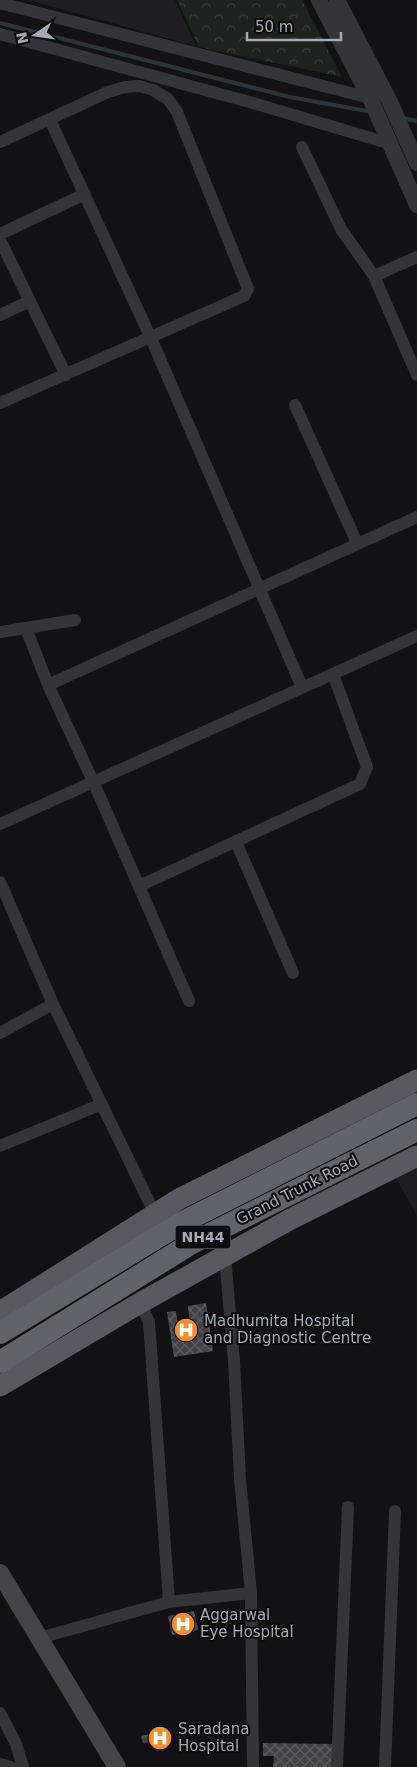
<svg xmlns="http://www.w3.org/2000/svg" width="417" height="1767" font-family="'DejaVu Sans',sans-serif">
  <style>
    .built { fill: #1e1e21 }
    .forest { fill: url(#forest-crowns) }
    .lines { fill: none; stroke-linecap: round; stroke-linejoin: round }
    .stream { stroke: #2b3539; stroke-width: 4 }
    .building { fill: url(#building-cross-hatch) }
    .minor { stroke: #333539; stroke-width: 12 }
    .tertiary { stroke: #333539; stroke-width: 16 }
    .secondary { stroke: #414449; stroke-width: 18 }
    .trunk { stroke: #575b61; stroke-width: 21 }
    .motorway-bridge { stroke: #5f646a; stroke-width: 22 }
    .labels { text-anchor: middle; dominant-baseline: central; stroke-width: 4; stroke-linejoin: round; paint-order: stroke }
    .shield { fill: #0d0d0f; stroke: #777c82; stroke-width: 1 }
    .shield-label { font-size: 14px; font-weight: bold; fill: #a4abb4 }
    .street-label { font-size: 15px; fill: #a4abb4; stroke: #0d0d0f }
    .poi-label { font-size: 15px; fill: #a4abb4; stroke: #0d0d0f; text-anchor: start }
  </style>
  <defs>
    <pattern id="forest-crowns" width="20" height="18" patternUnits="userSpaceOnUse" patternTransform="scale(1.25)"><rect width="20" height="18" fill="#1c231c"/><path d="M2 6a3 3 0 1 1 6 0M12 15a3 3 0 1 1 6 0" fill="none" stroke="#3a403b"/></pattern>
    <pattern id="building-cross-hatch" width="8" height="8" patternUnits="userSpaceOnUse" patternTransform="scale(1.25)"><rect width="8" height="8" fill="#414247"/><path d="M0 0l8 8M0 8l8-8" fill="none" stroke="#595b5f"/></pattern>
  </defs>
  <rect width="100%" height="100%" fill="#121214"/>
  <path class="built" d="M28 0H175L196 46Z
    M417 1157V1216L391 1169Z"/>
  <path class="forest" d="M177 0H302L342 77 199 47Z"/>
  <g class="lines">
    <path class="stream" d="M0 23 290 97 372 112
      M403 118 417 121"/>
  </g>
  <path class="building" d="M206 1303 213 1351 174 1357 167 1312 176 1311 178 1328 190 1326 188 1306Z
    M194 1611 198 1630 172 1635 168 1616Z
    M163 1725 168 1747 158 1749 157 1741 143 1743 141 1736 155 1733 154 1727Z
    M263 1743 334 1744V1767H273L274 1756H263Z"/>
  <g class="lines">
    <path class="minor" d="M0 3 370 98
      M0 34 253 103 391 144
      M50 120 150 336 302 687
      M0 142 108 92 125 87 139 86 153 90 168 99 177 112 248 289 244 296 0 403
      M302 147 341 229 374 276
      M0 234 85 194
      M0 240 66 375
      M417 257 374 276 417 375
      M0 315 30 301
      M295 405 357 543
      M26 628 48 685 93 781 189 1001
      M0 632 75 620
      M48 685 417 517
      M0 824 417 636
      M236 842 293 973
      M0 882 53 1004 155 1214
      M139 886 360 784 367 767 333 674
      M0 1033 53 1004
      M0 1146 102 1104
      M225 1256 234 1361 240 1479 251 1593 253 1767
      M140 1303 149 1322 169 1602
      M39 1638 169 1602 251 1593
      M0 1713 16 1744 23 1767
      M0 1764 11 1767
      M337 1767 348 1507
      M385 1767 395 1511"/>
    <path class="tertiary" d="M319 0 370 98 417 205
      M337 0 389 100 417 163"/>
    <path class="secondary" d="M0 1573 117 1767"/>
    <path class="trunk" d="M0 1312 179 1199 417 1080
      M0 1386 140 1303 289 1220 417 1156"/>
    <path class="motorway-bridge" d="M0 1333 181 1223 417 1104
      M0 1362 192 1243 417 1130"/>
  </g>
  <defs>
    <g id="hospital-disc" transform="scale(1.25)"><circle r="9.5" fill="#f18e2d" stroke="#0d0d0f"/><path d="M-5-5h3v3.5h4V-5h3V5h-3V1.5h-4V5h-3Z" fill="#fff"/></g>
  </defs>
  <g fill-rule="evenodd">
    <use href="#hospital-disc" x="186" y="1330"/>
    <use href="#hospital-disc" x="183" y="1624"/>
    <use href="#hospital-disc" x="160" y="1738"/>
  </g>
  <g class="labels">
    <rect class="shield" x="175.5" y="1225.5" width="55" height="23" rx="4"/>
    <g class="shield-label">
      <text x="203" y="1237">NH44</text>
    </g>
    <g class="street-label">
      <text transform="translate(297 1190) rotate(-27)">Grand Trunk Road</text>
    </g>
    <g class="poi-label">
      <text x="204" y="1321">Madhumita Hospital<tspan x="204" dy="17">and Diagnostic Centre</tspan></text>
      <text x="200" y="1615">Aggarwal<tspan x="200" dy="17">Eye Hospital</tspan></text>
      <text x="178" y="1729">Saradana<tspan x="178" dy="17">Hospital</tspan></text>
    </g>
  </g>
  <g transform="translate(35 35) rotate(257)" stroke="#0d0d0f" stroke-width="4" paint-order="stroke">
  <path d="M0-4L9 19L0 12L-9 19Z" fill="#a4abb4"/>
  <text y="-8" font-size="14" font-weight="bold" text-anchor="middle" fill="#a4abb4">N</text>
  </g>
  <path d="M247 32v8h94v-8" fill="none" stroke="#a4abb4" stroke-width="2.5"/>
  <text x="255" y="32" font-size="15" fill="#a4abb4" stroke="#0d0d0f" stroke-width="4" paint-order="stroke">50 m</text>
</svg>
